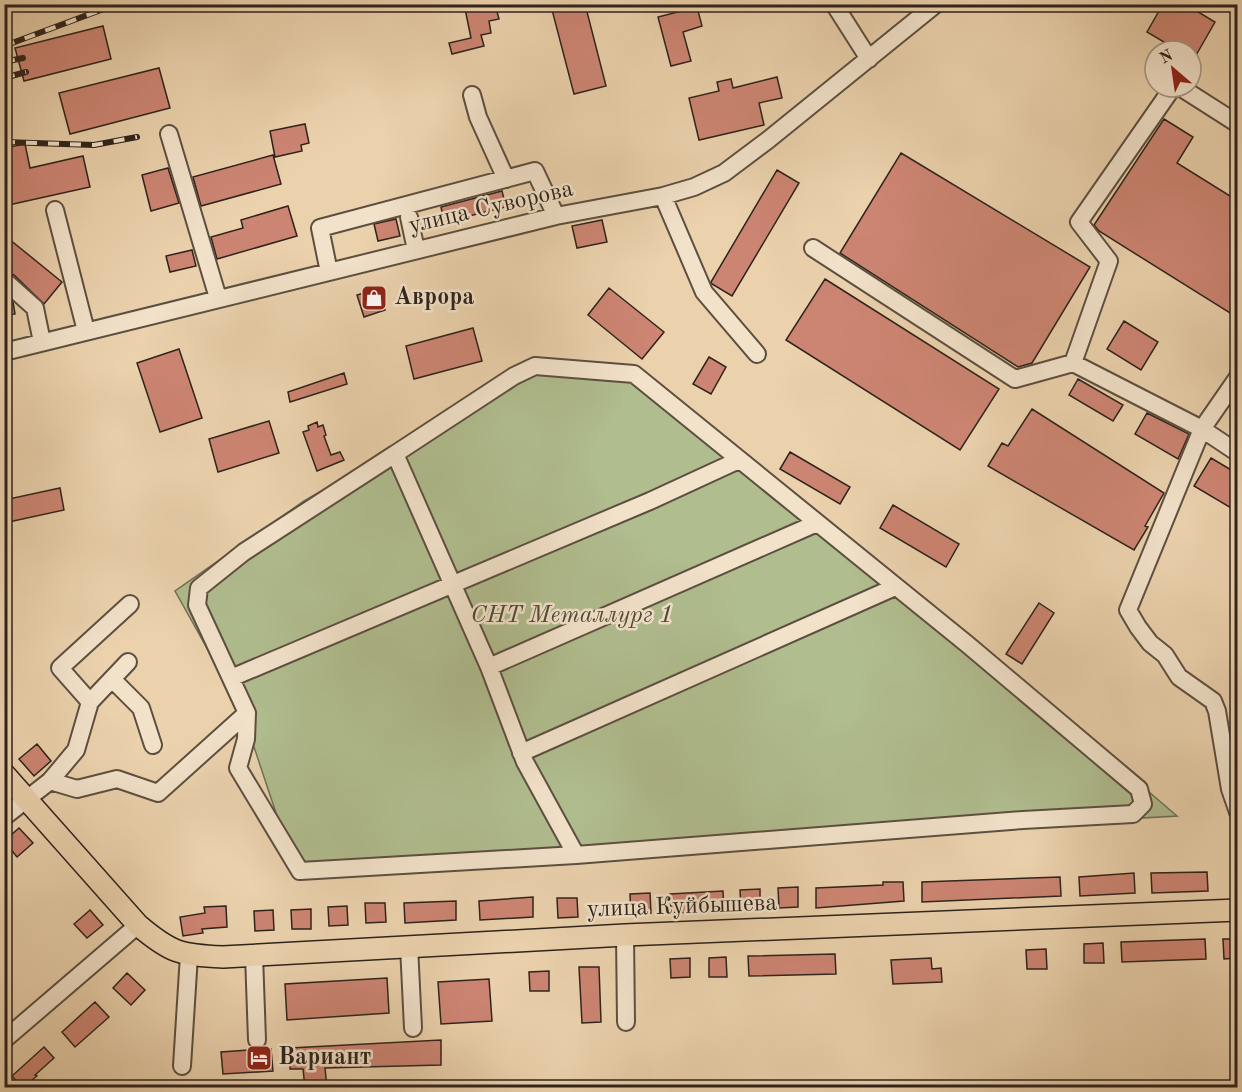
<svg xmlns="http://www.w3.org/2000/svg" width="1242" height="1092" font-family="'Old Standard TT',serif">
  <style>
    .green { fill: #b0bd8f; stroke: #6f7056; stroke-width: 1.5 }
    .building { fill: #cd8573; stroke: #2e231c; stroke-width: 1.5 }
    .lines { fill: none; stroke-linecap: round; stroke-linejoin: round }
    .minor-casing { stroke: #5d4f40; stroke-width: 20 }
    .major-casing { stroke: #2e231c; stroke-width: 24 }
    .minor { stroke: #f2e2ca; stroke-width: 16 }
    .major { stroke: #ebd2ad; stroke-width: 21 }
    .rail-casing { stroke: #2e231c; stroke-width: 6 }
    .rail { stroke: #f2e2ca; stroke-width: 4; stroke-dasharray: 11; stroke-linecap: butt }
    .labels { text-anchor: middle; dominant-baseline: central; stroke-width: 5; stroke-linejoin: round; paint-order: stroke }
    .street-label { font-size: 24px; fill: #2e231c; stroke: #f2e2ca }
    .poi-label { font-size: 24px; font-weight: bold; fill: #2e231c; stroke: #f2e2ca; text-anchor: start }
    .park-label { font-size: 24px; font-style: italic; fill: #4e4a39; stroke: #f2e2ca }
  </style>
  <rect width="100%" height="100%" fill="#ebd2ad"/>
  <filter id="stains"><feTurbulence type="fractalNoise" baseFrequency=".00333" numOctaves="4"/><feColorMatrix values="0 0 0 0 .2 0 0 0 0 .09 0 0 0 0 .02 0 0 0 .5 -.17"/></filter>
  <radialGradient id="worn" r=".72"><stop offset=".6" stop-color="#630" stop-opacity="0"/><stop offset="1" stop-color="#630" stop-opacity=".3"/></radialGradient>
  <path class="green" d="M526 361 625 367 648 375 1020 681 1177 816 294 867 242 711 175 591 304 501 431 429Z"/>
  <path class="building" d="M464 4H495L499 19 489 21 491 33 481 35 484 46 452 54 449 43 471 38Z
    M555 4H585L606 86 574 94 551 6Z
    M1163 4H1185L1215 22 1191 64V51H1179L1147 32Z
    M697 7 702 26 683 32 691 61 671 66 658 17Z
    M103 26 111 59 24 81 15 48Z
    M159 68 170 108 70 134 59 93Z
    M777 77 782 98 759 103 764 125 699 140 689 98 719 91 717 82 731 79 733 88Z
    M1164 119 1193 137 1177 163 1238 201V318L1099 231 1094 225Z
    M305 124 309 143 301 145 302 151 275 157 270 131Z
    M25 144 30 168 83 156 90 187 4 206V148Z
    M901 153 1090 267 1032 363 1018 367 840 253Z
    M273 155 281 184 201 206 193 177Z
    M168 168 179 203 151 211 142 175Z
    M777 170 799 183 732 296 712 284 711 282Z
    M502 191 506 207 444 222 441 207Z
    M288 206 297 236 217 259 211 237 243 228 241 220Z
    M396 219 400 236 378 241 374 224Z
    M602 220 607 242 577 248 572 226Z
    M9 239 62 282 44 304 14 275 4 273V245Z
    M192 250 196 266 170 272 166 256Z
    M825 279 999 389 960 450 786 340Z
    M609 288 664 332 642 359 588 315Z
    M378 289 385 310 364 317 357 295Z
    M4 295 13 302 15 314 4 316Z
    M1124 321 1158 342 1141 370 1107 349Z
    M473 328 482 361 414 379 406 346Z
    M179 349 202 418 160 432 137 363Z
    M709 357 726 367 711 394 693 384Z
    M344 373 347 384 290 402 288 392Z
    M1078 379 1123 405 1113 421 1069 395Z
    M1032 409 1164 493 1145 526 1148 527 1134 550 988 466 1002 443 1008 446Z
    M1147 413 1189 434 1178 459 1135 434Z
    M269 421 279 453 218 472 209 439Z
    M317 422 318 427 323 425 326 435 324 436 331 455 340 452 344 460 317 471 303 432 309 430 308 426Z
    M790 452 850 487 840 504 780 469Z
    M1211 458 1238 474V512L1194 486Z
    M60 488 64 510 4 523V500Z
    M893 505 959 544 946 567 880 528Z
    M1039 603 1054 613 1022 664 1006 654Z
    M37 744 51 761 34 776 19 759Z
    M19 828 33 843 17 857 4 841Z
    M1207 872 1208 891 1152 893 1151 873Z
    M1134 873 1135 893 1080 896 1079 877Z
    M1060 877 1061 896 922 902V882Z
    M883 882H903L904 901 816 908V888L883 885Z
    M798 887V907L779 908 778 888Z
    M760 889V909H741L740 890Z
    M723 891 724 911 671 913 670 894Z
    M650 893 651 913 631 914 630 894Z
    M533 897V917L480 920 479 901Z
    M557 898H577L578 917 558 918Z
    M456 901V920L405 923 404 903Z
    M365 903H385L386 922 366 923Z
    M226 906 227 927 202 929 203 933 183 936 180 917 205 913 204 907Z
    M347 906 348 925 329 926 328 907Z
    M311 909V929H292L291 910Z
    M90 910 103 925 87 938 74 924Z
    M273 910 274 930 255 931 254 911Z
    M1205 939 1206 959 1122 962 1121 942Z
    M1223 939H1238V958L1224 959Z
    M1103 943 1104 963H1084V944Z
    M1046 949 1047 969H1027L1026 950Z
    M835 954 836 974 749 976 748 956Z
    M726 957 727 977H709V958Z
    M690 958V977L671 978 670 959Z
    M931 958 932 969 941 968 942 982 893 984 891 960Z
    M579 967H599L601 1022 582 1023Z
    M549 971V991H530L529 972Z
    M127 973 145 990 131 1005 113 988Z
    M387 978 389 1013 287 1020 285 984Z
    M489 979 492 1021 441 1024 438 982Z
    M95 1002 109 1017 75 1047 62 1032Z
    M441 1040V1065L325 1068 327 1088H305L303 1069H290V1048Z
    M44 1047 54 1058 35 1075 37 1076 22 1088 12 1076Z
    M262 1049H271L273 1071 223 1074 221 1052Z"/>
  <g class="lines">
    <g class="minor-casing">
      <path id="minor" d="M834 4 869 59
        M1180 87 1238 124
        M472 95 478 117 506 179
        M169 134 218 298
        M663 196 704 292 757 354
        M55 210 86 331
        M409 217 416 250
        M813 248 1015 379 1073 363 1202 429 1238 377
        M329 272 320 228 535 171 556 216
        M4 284 7 283 35 308 42 342
        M4 352 556 216 663 196 694 187 724 173 768 140 936 4
        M1073 363 1109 261 1079 222 1173 87
        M1238 453 1202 429 1128 610 1138 627 1150 643 1165 655 1179 677 1213 701 1217 711 1230 789 1238 812
        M395 454 514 376 535 366 634 374 967 644 1139 789 1143 804 1133 814 1023 820 576 855
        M489 667 817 523
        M231 678 650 501 739 460
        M112 679 141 708 153 745
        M90 702 60 668 130 604
        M521 753 895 587
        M50 781 77 789 117 779 158 793 247 713 197 605 199 588 244 552 395 454 489 667 525 762 576 855 300 871 238 768 246 739 247 713
        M4 817 50 781 76 750 90 702 128 662
        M625 935 626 1022
        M409 946 413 1028
        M254 955 257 1040
        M4 1040 138 925
        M182 1066 189 955"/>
    </g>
    <g class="major-casing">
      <path id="major" d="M4 774 138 925C171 953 180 955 223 957L625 935 1238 910"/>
    </g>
    <use href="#minor" class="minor"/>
    <use href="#major" class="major"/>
    <g class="rail-casing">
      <path id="rail" d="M4 46 117 4
        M4 62 23 58
        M4 78 26 72
        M4 142 94 145 137 137"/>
    </g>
    <use href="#rail" class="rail"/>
  </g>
  <defs>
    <g id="shop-square" transform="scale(1.35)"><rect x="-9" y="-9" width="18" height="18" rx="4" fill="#8f2418" stroke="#f2e2ca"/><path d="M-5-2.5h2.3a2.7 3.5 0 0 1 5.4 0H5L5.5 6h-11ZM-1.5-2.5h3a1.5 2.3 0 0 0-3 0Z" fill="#fff"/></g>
    <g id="hotel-square" transform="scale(1.35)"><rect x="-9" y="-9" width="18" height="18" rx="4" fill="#8f2418" stroke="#f2e2ca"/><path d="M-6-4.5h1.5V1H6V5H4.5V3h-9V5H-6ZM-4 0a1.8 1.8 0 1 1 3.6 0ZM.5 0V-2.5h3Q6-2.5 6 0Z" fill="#fff"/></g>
  </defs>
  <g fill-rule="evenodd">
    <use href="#shop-square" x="374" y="298"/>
    <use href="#hotel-square" x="259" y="1058"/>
  </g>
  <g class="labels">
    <g class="street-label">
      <text transform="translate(491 208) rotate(-13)">улица Суворова</text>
      <text transform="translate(682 907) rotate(-2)">улица Куйбышева</text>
    </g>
    <g class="poi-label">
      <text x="394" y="298">Аврора</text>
      <text x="278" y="1058">Вариант</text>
    </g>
    <g class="park-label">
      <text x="572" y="616">СНТ Металлург 1</text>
    </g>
  </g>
  <rect width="1242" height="1092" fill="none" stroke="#ebd2ad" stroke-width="24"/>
  <rect x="6" y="6" width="1230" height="1080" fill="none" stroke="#2e231c" stroke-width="3"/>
  <rect x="12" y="12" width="1218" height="1068" fill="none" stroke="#2e231c" stroke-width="1.5"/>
  <g transform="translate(1173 69) rotate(331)"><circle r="28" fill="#f2e2ca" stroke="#a49684" stroke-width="1.5"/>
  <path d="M0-4.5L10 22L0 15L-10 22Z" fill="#8f2418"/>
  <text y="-9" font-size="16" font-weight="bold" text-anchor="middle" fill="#2e231c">N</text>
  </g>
  <rect width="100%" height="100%" filter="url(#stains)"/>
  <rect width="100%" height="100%" fill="url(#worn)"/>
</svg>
